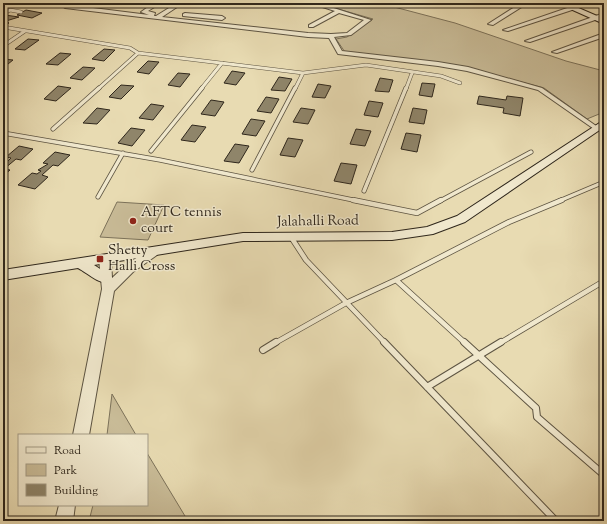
<svg xmlns="http://www.w3.org/2000/svg" width="607" height="524" font-family="'Sorts Mill Goudy',serif">
  <style>
    .green { fill: #c9bc98; stroke: #7c725a }
    .building { fill: #8f856a; stroke: #2f271c }
    .lines { fill: none; stroke-linecap: round; stroke-linejoin: round }
    .service-far3-casing { stroke: #5d5442; stroke-width: 4 }
    .service-far2-casing { stroke: #5d5442; stroke-width: 5 }
    .service-far1-casing { stroke: #5d5442; stroke-width: 6 }
    .service-casing { stroke: #5d5442; stroke-width: 8 }
    .minor-casing { stroke: #5d5442; stroke-width: 2 }
    .tertiary-casing { stroke: #5d5442; stroke-width: 2 }
    .secondary-casing { stroke: #2f271c; stroke-width: 2 }
    .service-far3 { stroke: #f0e8cd; stroke-width: 3 }
    .service-far2 { stroke: #f0e8cd; stroke-width: 3.5 }
    .service-far1 { stroke: #f0e8cd; stroke-width: 4.5 }
    .service { stroke: #f0e8cd; stroke-width: 6 }
    .minor { fill: #f0e8cd; fill-rule: evenodd }
    .tertiary { fill: #f0e8cd; fill-rule: evenodd }
    .secondary { fill: #f0e8cd; fill-rule: evenodd }
    .poi-dot { fill: #8f2418; stroke: #f0e8cd; stroke-width: 1.5 }
    .labels { text-anchor: middle; dominant-baseline: central; stroke-width: 3; stroke-linejoin: round; paint-order: stroke }
    .poi-label { font-size: 14px; fill: #2f271c; stroke: #f0e8cd; text-anchor: start }
    .street-label { font-size: 14px; fill: #2f271c; stroke: #f0e8cd }
  </style>
  <rect width="100%" height="100%" fill="#e8dbb2"/>
  <filter id="stains"><feTurbulence type="fractalNoise" baseFrequency=".005" numOctaves="4"/><feColorMatrix values="0 0 0 0 .2 0 0 0 0 .09 0 0 0 0 .02 0 0 0 .5 -.17"/></filter>
  <radialGradient id="worn" r=".72"><stop offset=".6" stop-color="#630" stop-opacity="0"/><stop offset="1" stop-color="#630" stop-opacity=".3"/></radialGradient>
  <path class="green" d="M317 3H379L455 23 566 61 604 71V112L587 119 544 88 468 68 345 52 336 39 347 37 373 19Z
    M117 202 164 205 148 240 100 237Z
    M112 394 136 435H107Z
    M147 453 188 521H89L93 505H147Z"/>
  <path class="building" d="M26 10 42 13 32 18 17 15Z
    M5 15 19 17 6 21 9 23 4 26 3 20 5 19 3 18V16Z
    M28 39 39 40 25 50 15 49Z
    M104 49 115 50 104 61 92 59Z
    M60 53 71 54 58 65 46 64Z
    M3 59 13 60 3 68Z
    M148 61 159 62 149 74 137 72Z
    M83 67 95 68 82 80 70 78Z
    M232 71 245 73 236 85 224 83Z
    M178 73 190 74 180 87 168 85Z
    M279 77 292 79 285 91 271 90Z
    M380 78 393 80 389 92 375 91Z
    M422 83 435 84 432 97 419 95Z
    M318 84 331 86 325 98 312 97Z
    M121 85 134 86 121 99 109 97Z
    M58 86 71 88 56 101 44 99Z
    M479 96 506 100 507 96 523 98 520 116 503 113 504 108 477 104Z
    M266 97 279 99 271 113 257 111Z
    M211 100 224 102 215 116 201 114Z
    M369 101 383 103 378 117 364 115Z
    M151 104 164 106 153 120 139 118Z
    M97 108 110 110 97 124 83 123Z
    M301 108 315 110 308 124 293 122Z
    M413 108 427 110 424 124 409 122Z
    M251 119 265 121 256 136 242 134Z
    M192 125 206 127 195 142 181 140Z
    M131 128 145 130 132 146 118 143Z
    M356 129 371 131 365 146 350 144Z
    M406 133 421 135 417 152 401 149Z
    M288 138 303 140 295 157 280 155Z
    M235 144 249 146 239 163 224 161Z
    M19 146 33 149 21 160 16 159 4 169 10 170 3 176V162H7L11 158 6 157Z
    M55 152 70 155 58 166 53 165 42 175 48 177 35 189 18 185 32 173 37 174 41 171 38 170 48 164 43 163Z
    M341 163 357 165 351 184 334 181Z"/>
  <g class="lines">
    <g class="service-far3-casing">
      <path id="service-far3" d="M427 5 432 3
        M3 14 10 10 21 12
        M3 27 130 48 138 53 303 73 366 65 441 76 460 83
        M3 46 25 31
        M98 89 138 53
        M201 89 222 63
        M295 89 303 73
        M406 89 412 73"/>
    </g>
    <g class="service-far2-casing">
      <path id="service-far2" d="M53 129 99 88
        M3 133 160 160 358 201
        M151 151 202 88
        M252 170 295 88
        M364 191 406 88
        M98 197 123 153
        M440 201 531 152
        M559 201 604 182"/>
    </g>
    <g class="service-far1-casing">
      <path id="service-far1" d="M353 200 417 213 441 200
        M291 237 306 260 385 343
        M396 280 465 343
        M275 343 346 303 396 280 509 222 562 200
        M500 343 604 281"/>
    </g>
    <g class="service-casing">
      <path id="service" d="M384 342 556 521
        M464 342 536 408 537 417 604 475
        M263 350 276 342
        M427 387 501 342"/>
    </g>
    <g class="minor-casing">
      <path id="minor" d="M62 3H71L69 5 149 15 141 12 148 7 113 5 110 3 153 4 156 6 148 11 155 13 154 16H156L177 3H183L162 17 308 33 331 34 347 33 364 20 339 13 313 27H309V25L335 11 310 3H318L371 20 351 35 334 37 342 51 438 62 468 67 542 88 599 128 596 130 594 129 538 90 467 71 438 66 338 54 329 38 308 37 65 8 62 6 64 4Z
        M257 3H264L261 5Z
        M521 3H528L493 25 488 24Z
        M573 6 576 8 575 9 508 31 503 30Z
        M185 13 222 16 225 18 222 20 183 16V14Z
        M604 13V17L530 42 525 41Z
        M604 33V37L557 53 552 52Z"/>
    </g>
    <g class="tertiary-casing">
      <path id="tertiary" d="M153 248 157 249 159 252 157 255 133 272 114 291 89 435H73L102 289 99 259 101 256H109L111 259 112 278 125 266 149 249Z
        M59 505H75L73 521H55Z"/>
    </g>
    <g class="secondary-casing">
      <path id="secondary" d="M557 3H567L604 19V24Z
        M604 120V127L465 222 433 234 392 240 243 241 94 265 111 276 113 279 111 282C100 286 88 273 78 268L3 280V270L243 233 392 232 427 227 457 216Z"/>
    </g>
    <use href="#service-far3" class="service-far3"/>
    <use href="#service-far2" class="service-far2"/>
    <use href="#service-far1" class="service-far1"/>
    <use href="#service" class="service"/>
    <use href="#minor" class="minor"/>
    <use href="#tertiary" class="tertiary"/>
    <use href="#secondary" class="secondary"/>
  </g>
  <g class="poi-dot">
    <circle cx="133" cy="221" r="4"/>
    <rect x="96" y="255" width="8" height="8" rx="2"/>
  </g>
  <g class="labels">
    <g class="poi-label">
      <text x="141" y="213">AFTC tennis<tspan x="141" dy="16">court</tspan></text>
      <text x="108" y="251">Shetty<tspan x="108" dy="16">Halli Cross</tspan></text>
    </g>
    <g class="street-label">
      <text transform="translate(318 222) rotate(-1)">Jalahalli Road</text>
    </g>
  </g>
  <rect width="607" height="524" fill="none" stroke="#e8dbb2" stroke-width="16"/>
  <rect x="4" y="4" width="599" height="516" fill="none" stroke="#2f271c" stroke-width="2"/>
  <rect x="8" y="8" width="591" height="508" fill="none" stroke="#2f271c"/>
  <rect x="18" y="434" width="130" height="72" fill="#f0e8cd" stroke="#a39b86"/>
  <rect x="26" y="447" width="20" height="6" fill="#f0e8cd" stroke="#a39b86"/>
  <text x="54" y="454" font-size="12" fill="#2f271c">Road</text>
  <rect x="26" y="464" width="20" height="12" fill="#c9bc98" stroke="#a39b86"/>
  <text x="54" y="474" font-size="12" fill="#2f271c">Park</text>
  <rect x="26" y="484" width="20" height="12" fill="#8f856a" stroke="#a39b86"/>
  <text x="54" y="494" font-size="12" fill="#2f271c">Building</text>
  <rect width="100%" height="100%" filter="url(#stains)"/>
  <rect width="100%" height="100%" fill="url(#worn)"/>
</svg>
